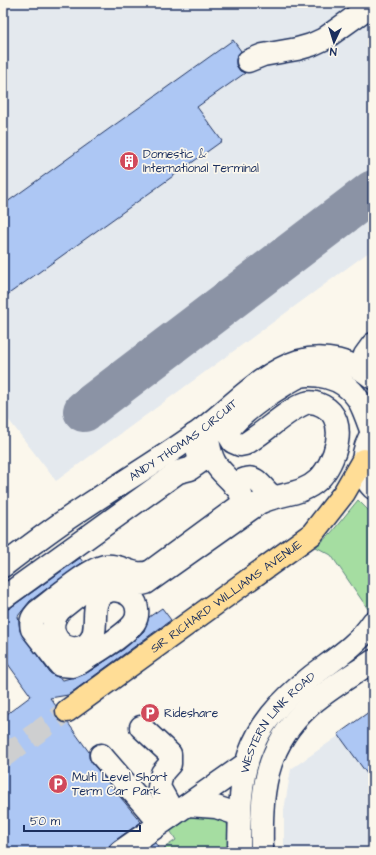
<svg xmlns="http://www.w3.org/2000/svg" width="376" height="855" font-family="'Architects Daughter',sans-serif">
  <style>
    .built { fill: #e4e9ee }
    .green { fill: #a5dda1; stroke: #608680 }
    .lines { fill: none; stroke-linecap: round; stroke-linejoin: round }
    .taxiway { stroke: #8b93a5; stroke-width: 42 }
    .building { fill: #adc7f4; stroke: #1b2f5e }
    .major-tunnel { stroke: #cecfd0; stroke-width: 22; stroke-dasharray: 22 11; stroke-linecap: butt }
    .minor-casing { stroke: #1b2f5e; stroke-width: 25 }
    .major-casing { stroke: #1b2f5e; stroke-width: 25 }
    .minor { stroke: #fbf7ec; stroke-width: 22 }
    .major { stroke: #ffdd96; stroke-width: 22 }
    .labels { text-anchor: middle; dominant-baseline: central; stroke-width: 3.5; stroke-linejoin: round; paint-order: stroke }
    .poi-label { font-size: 12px; fill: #1b2f5e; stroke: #fbf7ec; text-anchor: start }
    .street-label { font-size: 12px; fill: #1b2f5e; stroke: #fbf7ec }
  </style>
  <rect width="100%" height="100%" fill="#fbf7ec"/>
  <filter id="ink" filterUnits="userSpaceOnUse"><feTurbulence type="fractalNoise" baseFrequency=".025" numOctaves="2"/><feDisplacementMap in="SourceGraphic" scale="8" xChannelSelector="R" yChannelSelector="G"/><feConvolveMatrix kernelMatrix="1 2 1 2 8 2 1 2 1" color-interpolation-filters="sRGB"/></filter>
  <g filter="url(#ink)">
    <path class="built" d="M3 3H373V249L56 481 8 419 3 422Z
      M373 712V852H284V810L291 769Z"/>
    <path class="green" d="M358 500 373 515V607L370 612 331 555 316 547 331 533Z
      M195 809 227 821 229 852H167L164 848 176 840 168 827Z"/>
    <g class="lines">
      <path class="taxiway" d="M84 411 373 191"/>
    </g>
    <path class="building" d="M233 40 241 51 236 59V65L240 71 245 73 197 107 222 141 3 298V205Z
      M80 558 83 562 30 601 18 616 20 631 50 673 63 680 85 674 124 649 144 631 149 617 162 608 171 620 68 695 50 698 56 706 55 712 57 718 62 722 68 723 89 752V758L92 763 141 822 113 842 109 846 108 852H3V717L31 696 3 657V610L10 608Z
      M373 709V782L338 734Z
      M155 843 162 852H142Z"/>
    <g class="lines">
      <path class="major-tunnel" d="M3 757 67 711"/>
      <g class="minor-casing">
        <g id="minor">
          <path d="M248 61 263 55 297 49 311 45 324 39 373 4"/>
          <path d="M360 369 365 355 373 344"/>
          <path d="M288 378C313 371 343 376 358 399 364 409 368 422 372 433"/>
          <path d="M206 427C208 439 209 453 215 463 223 477 247 489 241 505L151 571C135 579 122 564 106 566 89 568 53 600 38 611 32 617 30 621 32 629L60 665 73 666 80 663C93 654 126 635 134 623 139 616 138 604 132 598 127 592 116 589 109 591 84 599 104 631 87 644 66 659 40 631 61 609 73 600 98 577 112 578 125 579 134 587 146 583L259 503C279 493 301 496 318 480 335 464 350 420 323 406 317 403 312 401 306 403 288 409 263 434 245 444L240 445 233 442 228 434C229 419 288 380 303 375"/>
          <path d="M373 432C362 448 358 473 373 488"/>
          <path d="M234 485C238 483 242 480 246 479 259 474 264 495 276 497"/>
          <path id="s1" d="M3 566C24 550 45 534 67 519 109 490 154 464 196 434 229 410 259 374 299 361 324 354 353 361 373 378"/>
          <path d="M3 598 178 472 190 469 200 462 194 435"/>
          <path d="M141 727 170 754V764L162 773 159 787 174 814"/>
          <path d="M101 755 160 823"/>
          <path d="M188 805 216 807 240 815"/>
          <path d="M120 852 247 763"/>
          <path id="s2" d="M239 852C240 769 242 731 312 676 333 660 358 645 373 622"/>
          <path d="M262 852C261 794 263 749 308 707 325 691 354 674 373 661"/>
        </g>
      </g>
      <g class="major-casing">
        <g id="major">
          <path id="s3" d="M67 711 312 534 344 493 363 460"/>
        </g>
      </g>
      <use href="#minor" class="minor"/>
      <use href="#major" class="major"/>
    </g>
  </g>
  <defs>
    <g id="building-disc" transform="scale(1)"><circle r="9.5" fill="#d1495b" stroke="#fbf7ec"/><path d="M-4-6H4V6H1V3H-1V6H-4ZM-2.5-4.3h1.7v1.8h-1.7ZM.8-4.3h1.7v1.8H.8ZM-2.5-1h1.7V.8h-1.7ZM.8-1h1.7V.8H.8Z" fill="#fff"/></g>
    <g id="parking-disc" transform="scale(1)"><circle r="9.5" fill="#d1495b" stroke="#fbf7ec"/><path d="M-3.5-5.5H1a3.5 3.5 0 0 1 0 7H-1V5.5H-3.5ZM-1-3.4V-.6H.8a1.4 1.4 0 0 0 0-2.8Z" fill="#fff"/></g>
  </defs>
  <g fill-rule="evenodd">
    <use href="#building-disc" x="129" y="161"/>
    <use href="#parking-disc" x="150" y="713"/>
    <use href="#parking-disc" x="58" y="784"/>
  </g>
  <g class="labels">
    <g class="poi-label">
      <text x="143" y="154">Domestic &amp;<tspan x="143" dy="14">International Terminal</tspan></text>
      <text x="164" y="713">Rideshare</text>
      <text x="72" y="777">Multi Level Short<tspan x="72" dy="14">Term Car Park</tspan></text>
    </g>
    <g class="street-label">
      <text stroke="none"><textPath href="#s1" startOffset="220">ANDY THOMAS CIRCUIT</textPath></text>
      <text stroke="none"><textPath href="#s3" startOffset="196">SIR RICHARD WILLIAMS AVENUE</textPath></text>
      <text stroke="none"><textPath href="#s2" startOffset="141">WESTERN LINK ROAD</textPath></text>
    </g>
  </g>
  <rect width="376" height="855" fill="none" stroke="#fbf7ec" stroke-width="16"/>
  <rect x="8" y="8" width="360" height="839" fill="none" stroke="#1b2f5e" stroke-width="1.5" filter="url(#ink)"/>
  <g transform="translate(334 42) rotate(184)" stroke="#fbf7ec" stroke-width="3" paint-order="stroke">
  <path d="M0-3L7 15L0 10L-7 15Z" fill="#1b2f5e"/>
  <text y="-6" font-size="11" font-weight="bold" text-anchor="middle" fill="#1b2f5e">N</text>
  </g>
  <path d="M24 825v6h116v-6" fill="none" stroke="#1b2f5e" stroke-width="2"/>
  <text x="30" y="825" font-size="12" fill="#1b2f5e" stroke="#fbf7ec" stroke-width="3" paint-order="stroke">50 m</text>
</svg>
